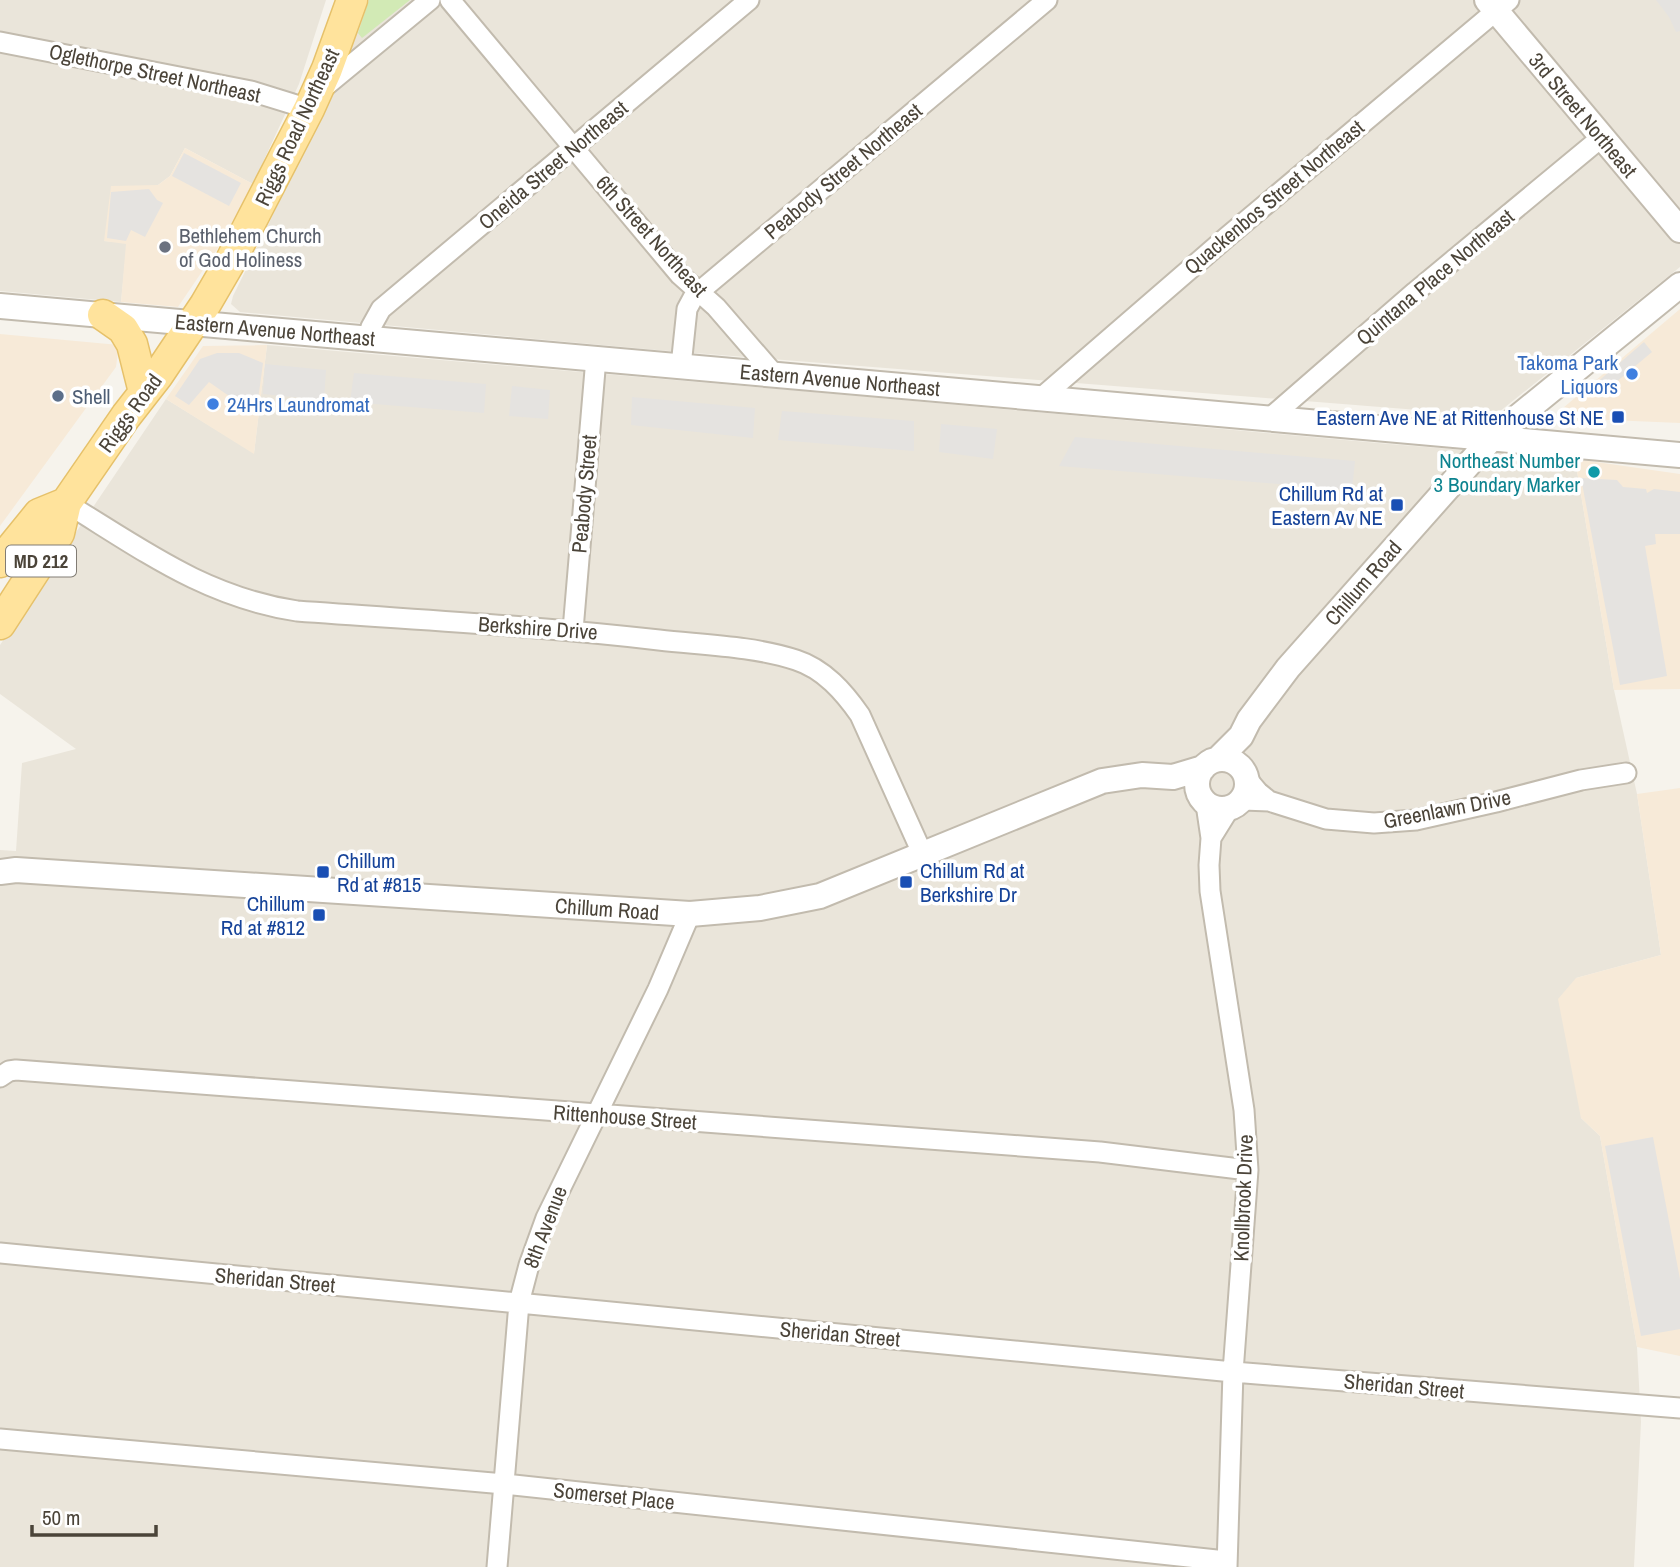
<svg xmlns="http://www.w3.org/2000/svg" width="1680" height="1567" font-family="'Archivo Narrow',sans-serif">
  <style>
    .residential { fill: #eae5da }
    .commercial { fill: #f7ead8 }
    .green { fill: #d2eab5 }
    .parking { fill: #e5e3e0 }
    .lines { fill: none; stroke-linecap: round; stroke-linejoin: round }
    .minor-casing { stroke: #c2bbae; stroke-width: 23 }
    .tertiary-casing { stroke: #c2bbae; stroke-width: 28 }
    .primary-casing { stroke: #e6c16a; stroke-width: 33 }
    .minor { stroke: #fff; stroke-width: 19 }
    .tertiary { stroke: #fff; stroke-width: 24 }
    .primary { stroke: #ffe39c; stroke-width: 30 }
    .worship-dot { fill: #6b7280; stroke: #fff; stroke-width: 2.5 }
    .shop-dot { fill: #3f7fe0; stroke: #fff; stroke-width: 2.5 }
    .service-dot { fill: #5c6f8a; stroke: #fff; stroke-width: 2.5 }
    .transit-dot { fill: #1a4fb4; stroke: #fff; stroke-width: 2.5 }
    .culture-dot { fill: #0f9aa8; stroke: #fff; stroke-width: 2.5 }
    .labels { text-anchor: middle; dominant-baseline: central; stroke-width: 7; stroke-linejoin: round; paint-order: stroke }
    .shield { fill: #fff; stroke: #817c74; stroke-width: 2 }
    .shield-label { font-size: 19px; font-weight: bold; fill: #4b4439 }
    .street-label { font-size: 21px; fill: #4b4439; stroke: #fff }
    .worship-label { font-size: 21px; fill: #5b616d; stroke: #fff; text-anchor: start }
    .shop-label { font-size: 21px; fill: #366cbe; stroke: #fff; text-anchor: end }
    .service-label { font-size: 21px; fill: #4e5e75; stroke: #fff; text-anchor: start }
    .transit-label { font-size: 21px; fill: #164399; stroke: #fff; text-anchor: end }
    .culture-label { font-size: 21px; fill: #0d838f; stroke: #fff; text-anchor: end }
  </style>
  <rect width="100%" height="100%" fill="#f6f3ec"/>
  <path class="residential" d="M0 0H326L299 84 253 184 185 148 170 176 158 185 104 241 127 243 121 302 0 291Z
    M367 0H1680V267L1494 416 657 350 240 312 231 304 233 296 328 103 356 34Z
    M267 345 848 395 1389 444 1575 459 1614 690 1637 794 1661 955 1576 978 1581 1118 1600 1136 1637 1347 1641 1422 1634 1567H0V850L16 851 22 763 76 749 0 694V645L166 399 254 453Z"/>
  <path class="commercial" d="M185 148 253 184 216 251 178 307 121 302 126 244 104 241 111 186 158 185 170 176Z
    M1680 309V423L1562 418 1563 408Z
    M0 334 119 345 116 367 0 526Z
    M267 345 254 454 166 399 203 346Z
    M1575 459 1680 474V689L1614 690Z
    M1680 788V1356L1637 1347 1600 1136 1581 1118 1558 999 1576 978 1661 955 1637 794Z"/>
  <path class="green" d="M369 0H410L362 38 358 33Z"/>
  <path class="parking" d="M1656 0H1680V31L1676 32 1669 17Z
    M184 153 241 183 229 206 172 176Z
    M149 189 157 200 163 203 145 237 131 230 126 241 107 238 111 192Z
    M1644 342 1652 352 1602 394 1595 384Z
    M217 353H239L263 363 256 415 209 382 189 405 175 396 200 359Z
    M265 364 326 370 324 400 263 394Z
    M354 373 486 384 484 413 350 402Z
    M512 386 550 390 548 419 509 416Z
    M632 397 755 408 753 438 631 425Z
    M782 411 914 421V451L778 440Z
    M941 424 997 429 993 459 939 452Z
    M1075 437 1355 461 1352 490 1059 466Z
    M1581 478 1617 480 1623 487 1646 489 1647 493 1654 489 1680 492V534H1655L1656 544 1645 546 1667 676 1620 685Z
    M1653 1137 1680 1279V1329L1641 1336 1605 1146Z"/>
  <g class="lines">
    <g class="minor-casing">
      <path id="minor" d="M450 0 680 275 716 307 774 374
        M0 42 251 91 309 109
        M322 89 430 0
        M368 338 371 327 381 309 749 0
        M681 366 687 309 694 296 1047 0
        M1041 398 1227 237 1509 0
        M1270 418 1415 292 1602 137
        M66 503C143 550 205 597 297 611 418 620 539 626 659 640 704 645 753 646 796 660 824 669 844 692 860 715L923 855
        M573 630 596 358
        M1247 779 1258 792 1269 801
        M1243 800 1269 801 1326 819 1374 823 1416 820 1496 802 1581 780 1626 773
        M1206 804 1211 838 1209 865 1210 891 1244 1110 1248 1170 1233 1372 1227 1567
        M1211 838 1229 809
        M0 1077 9 1071 16 1070 1100 1152 1248 1170
        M0 1253 1233 1372 1680 1408
        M0 1439 504 1484 1226 1561
        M497 1567 519 1303 529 1265 546 1218 658 989 690 914"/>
    </g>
    <g class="tertiary-casing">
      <path id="tertiary" d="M1487 0 1680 230
        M0 306 1680 455
        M1197 784a25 25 0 1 1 50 0a25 25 0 1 1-50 0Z
        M1218 759 1241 736 1249 720 1288 668 1492 438 1680 285
        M0 872 16 870 690 914 760 908 820 896 1102 781 1142 775 1173 777 1203 768"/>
    </g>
    <g class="primary-casing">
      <path id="primary" d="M103 315 123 329 132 344 144 392
        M0 562 39 514 66 503
        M0 624 59 533 66 503 126 416 158 375 205 305 230 262 309 109 327 69 352 0"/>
    </g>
    <use href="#minor" class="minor"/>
    <use href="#tertiary" class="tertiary"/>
    <use href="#primary" class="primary"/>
  </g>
  <circle class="worship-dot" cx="165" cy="247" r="7"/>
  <g class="shop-dot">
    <circle cx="1632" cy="374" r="7"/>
    <circle cx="213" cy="404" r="7"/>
  </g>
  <circle class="service-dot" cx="58" cy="396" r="7"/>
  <g class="transit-dot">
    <rect x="1611" y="410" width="14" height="14" rx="3.5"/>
    <rect x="1390" y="498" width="14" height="14" rx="3.5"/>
    <rect x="316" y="865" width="14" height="14" rx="3.5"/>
    <rect x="899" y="875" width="14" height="14" rx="3.5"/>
    <rect x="312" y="908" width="14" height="14" rx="3.5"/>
  </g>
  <circle class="culture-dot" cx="1594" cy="472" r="7"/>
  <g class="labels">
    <rect class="shield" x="6" y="545.5" width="70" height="31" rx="5"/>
    <g class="shield-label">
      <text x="41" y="561">MD 212</text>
    </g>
    <g class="street-label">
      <text transform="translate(155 73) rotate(12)">Oglethorpe Street Northeast</text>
      <text transform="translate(1583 115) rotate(50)">3rd Street Northeast</text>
      <text transform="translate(297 127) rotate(-65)">Riggs Road Northeast</text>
      <text transform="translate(553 165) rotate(-40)">Oneida Street Northeast</text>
      <text transform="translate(843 171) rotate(-40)">Peabody Street Northeast</text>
      <text transform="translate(1274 197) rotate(-40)">Quackenbos Street Northeast</text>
      <text transform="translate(652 236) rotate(48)">6th Street Northeast</text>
      <text transform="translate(1435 277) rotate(-40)">Quintana Place Northeast</text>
      <text transform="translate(275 330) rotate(5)">Eastern Avenue Northeast</text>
      <text transform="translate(840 380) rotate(5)">Eastern Avenue Northeast</text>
      <text transform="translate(130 413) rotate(-54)">Riggs Road</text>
      <text transform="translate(584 494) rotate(-85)">Peabody Street</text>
      <text transform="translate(1363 583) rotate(-49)">Chillum Road</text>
      <text transform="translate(538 628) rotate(4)">Berkshire Drive</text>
      <text transform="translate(1447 809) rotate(-11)">Greenlawn Drive</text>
      <text transform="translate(607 909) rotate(4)">Chillum Road</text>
      <text transform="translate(625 1117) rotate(4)">Rittenhouse Street</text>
      <text transform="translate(1243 1198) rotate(-88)">Knollbrook Drive</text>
      <text transform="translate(545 1227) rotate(-69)">8th Avenue</text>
      <text transform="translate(275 1280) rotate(5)">Sheridan Street</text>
      <text transform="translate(840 1334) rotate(5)">Sheridan Street</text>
      <text transform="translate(1404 1386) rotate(5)">Sheridan Street</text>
      <text transform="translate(614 1496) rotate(6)">Somerset Place</text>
    </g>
    <g class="worship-label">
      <text x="179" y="235">Bethlehem Church<tspan x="179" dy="24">of God Holiness</tspan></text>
    </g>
    <g class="shop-label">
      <text x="1618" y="362">Takoma Park<tspan x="1618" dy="24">Liquors</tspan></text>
      <text x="227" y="404" text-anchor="start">24Hrs Laundromat</text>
    </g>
    <g class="service-label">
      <text x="72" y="396">Shell</text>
    </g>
    <g class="transit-label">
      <text x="1604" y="417">Eastern Ave NE at Rittenhouse St NE</text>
      <text x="1383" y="493">Chillum Rd at<tspan x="1383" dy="24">Eastern Av NE</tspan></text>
      <text x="337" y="860" text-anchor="start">Chillum<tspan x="337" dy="24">Rd at #815</tspan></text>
      <text x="920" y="870" text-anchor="start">Chillum Rd at<tspan x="920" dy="24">Berkshire Dr</tspan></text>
      <text x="305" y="903">Chillum<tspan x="305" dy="24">Rd at #812</tspan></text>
    </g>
    <g class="culture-label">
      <text x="1580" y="460">Northeast Number<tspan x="1580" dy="24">3 Boundary Marker</tspan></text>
    </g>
  </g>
  <path d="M32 1525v10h124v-10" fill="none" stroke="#4b4439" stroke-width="3.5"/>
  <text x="42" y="1525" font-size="21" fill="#4b4439" stroke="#ffffff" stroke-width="5" paint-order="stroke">50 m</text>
</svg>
